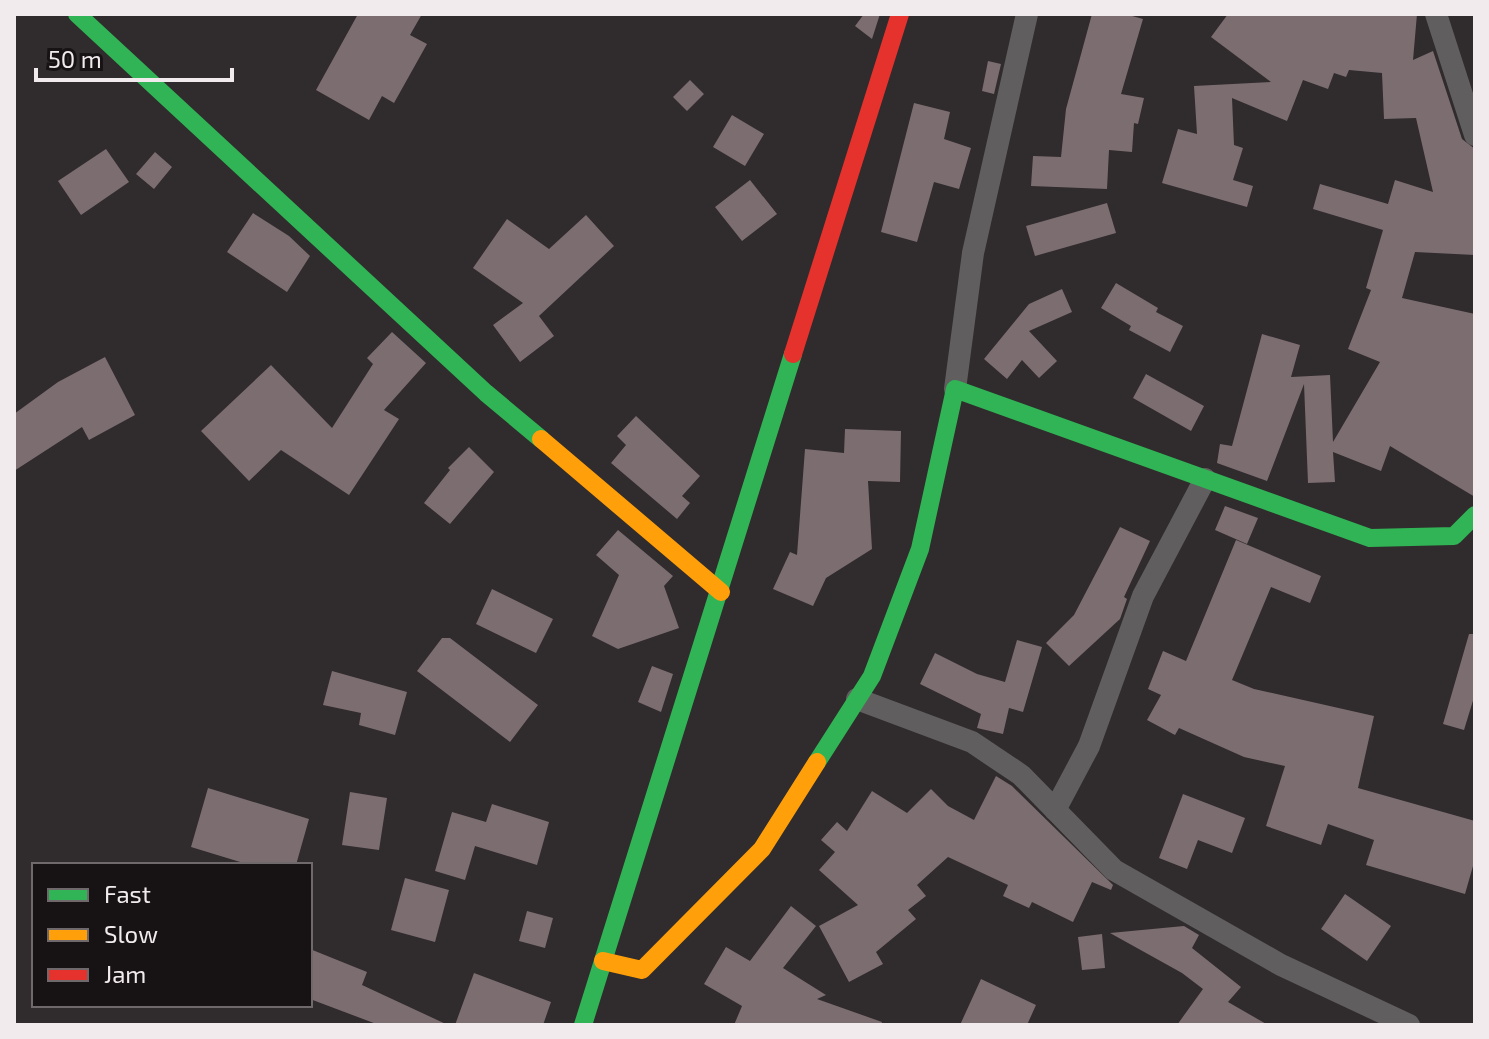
<svg xmlns="http://www.w3.org/2000/svg" width="1489" height="1039" font-family="'Exo 2',sans-serif">
  <style>
    .building { fill: #7c6d71 }
    .lines { fill: none; stroke-linecap: round; stroke-linejoin: round }
    .street { stroke: #605e5e; stroke-width: 22 }
    .fast { stroke: #30b455; stroke-width: 18 }
    .slow { stroke: #ff9f0a; stroke-width: 18 }
    .jam { stroke: #e5322d; stroke-width: 18 }
  </style>
  <rect width="100%" height="100%" fill="#302b2c"/>
  <path class="building" d="M358 14H422L410 35 427 44 394 103 382 96 369 120 316 90Z
    M864 14H880L872 39 855 26Z
    M1092 14H1125L1143 19 1121 94 1144 98 1138 124 1134 123 1132 152 1109 150 1107 189 1031 186 1033 156 1061 157 1066 109Z
    M1228 14H1417L1413 60 1433 51 1462 139 1475 149V255L1415 252 1402 298 1475 314V497L1390 446 1381 471 1333 452 1335 482 1308 483 1304 384 1267 481 1217 463 1220 444 1232 446 1262 334 1300 345 1291 377 1330 375 1333 442 1380 362 1348 349 1371 290 1366 288 1383 230 1313 209 1320 184 1388 204 1395 180 1433 192 1416 118 1384 119 1382 73 1349 70 1346 77 1334 73 1328 89 1303 80 1287 121 1232 98 1234 145 1243 148 1233 180 1253 186 1247 207 1162 183 1178 129 1197 134 1194 86 1271 82 1211 37Z
    M988 61 1001 64 994 94 982 91Z
    M690 80 704 94 687 111 673 97Z
    M914 103 950 112 944 139 971 148 959 189 934 182 917 242 881 232Z
    M732 115 764 134 745 166 713 147Z
    M106 149 129 182 81 215 58 181Z
    M155 152 172 167 154 189 136 174Z
    M750 180 777 214 742 241 715 207Z
    M1107 203 1116 233 1035 256 1026 226Z
    M253 213 289 236 310 256 287 292 227 252Z
    M586 215 614 246 539 316 554 336 520 362 493 325 523 303 473 268 507 219 549 249Z
    M1116 283 1158 308 1156 312 1183 326 1170 352 1129 330 1131 326 1101 308Z
    M1062 289 1072 312 1029 331 1057 361 1039 378 1022 360 1007 379 984 359 1029 304Z
    M392 332 426 363 384 410 399 419 349 495 281 450 249 481 201 431 271 365 332 428 373 364 367 358Z
    M105 357 135 415 89 440 82 427 14 471V414L58 382Z
    M1146 374 1204 406 1191 431 1133 398Z
    M636 416 700 476 682 496 690 503 677 519 611 463 626 445 617 436Z
    M845 429 901 431 900 482 868 481 872 549 826 578 813 606 773 589 790 552 797 555 805 449 844 453Z
    M469 447 494 472 450 524 424 503 450 470 448 468Z
    M1225 506 1258 518 1247 544 1215 530Z
    M1120 527 1150 541 1124 597 1127 599 1120 619 1069 666 1046 643 1074 615Z
    M618 530 673 576 664 586 679 628 618 649 592 636 619 575 596 555Z
    M1236 540 1321 576 1310 603 1271 587 1232 680 1254 689 1374 716 1358 788 1475 821V859L1465 894 1366 865 1374 840 1328 824 1321 845 1266 826 1285 766 1244 757 1179 728 1175 735 1147 720 1161 695 1148 689 1163 651 1186 661Z
    M492 589 553 619 536 653 476 624Z
    M1469 634H1475V694L1464 730 1443 724Z
    M442 638H450L538 705 510 742 417 671Z
    M1017 640 1042 647 1023 712 1009 708 1003 734 977 728 981 714 920 684 935 653 977 674 1005 682Z
    M652 666 673 674 661 712 638 702Z
    M332 671 407 692 395 735 359 725 361 713 323 705Z
    M996 776 1012 786 1113 885 1111 890 1092 882 1073 922 1032 902 1029 908 1003 896 1008 885 948 857 917 885 926 896 908 910 916 919 876 952 883 964 849 982 819 926 858 905 819 870 835 852 821 840 837 822 847 831 872 791 907 813 931 789 948 806 974 820Z
    M208 788 309 819 296 865H250L191 847Z
    M350 792 387 798 379 850 342 845Z
    M1183 794 1245 818 1232 853 1198 840 1187 869 1159 858Z
    M492 804 549 822 537 865 475 846 465 880 435 871 452 812 486 822Z
    M405 878 449 890 435 942 391 930Z
    M1345 894 1391 926 1367 961 1321 929Z
    M791 906 816 926 783 968 826 995 817 999 882 1022 881 1025H734L742 1006 704 984 726 947 750 961Z
    M527 911 553 918 545 948 519 941Z
    M1184 926 1199 935 1192 948 1241 987 1228 1002 1268 1025H1177L1203 989 1182 973 1110 933Z
    M1102 934 1105 968 1082 970 1078 937Z
    M310 949 367 972 362 985 448 1025H379L310 999Z
    M474 973 551 1002 543 1025H455Z
    M981 979 1036 1005 1027 1025H960Z"/>
  <g class="lines">
    <path class="street" d="M1436 14 1475 135
      M955 389 973 253 1027 14
      M857 699 972 742 1021 775 1114 870 1281 965 1409 1025
      M1055 810 1089 746 1143 596 1205 479"/>
    <path class="fast" d="M77 14 486 393 541 439
      M817 762 872 676 920 549 955 389 1370 538 1454 536 1475 515
      M583 1025 793 354"/>
    <path class="slow" d="M541 439 721 592
      M603 961 642 970 762 849 817 762"/>
    <path class="jam" d="M793 354 900 14"/>
  </g>
  <rect width="1489" height="1039" fill="none" stroke="#f2ebed" stroke-width="32"/>
  <rect x="32" y="863" width="280" height="144" fill="#171314" stroke="#6f696b" stroke-width="2"/>
  <rect x="48" y="889" width="40" height="12" fill="#30b455" stroke="#6f696b" stroke-width="2"/>
  <text x="104" y="903" font-size="24" fill="#f2ebed">Fast</text>
  <rect x="48" y="929" width="40" height="12" fill="#ff9f0a" stroke="#6f696b" stroke-width="2"/>
  <text x="104" y="943" font-size="24" fill="#f2ebed">Slow</text>
  <rect x="48" y="969" width="40" height="12" fill="#e5322d" stroke="#6f696b" stroke-width="2"/>
  <text x="104" y="983" font-size="24" fill="#f2ebed">Jam</text>
  <path d="M36 68v12h196v-12" fill="none" stroke="#f2ebed" stroke-width="4"/>
  <text x="48" y="68" font-size="24" fill="#f2ebed" stroke="#171314" stroke-width="6" paint-order="stroke">50 m</text>
</svg>
